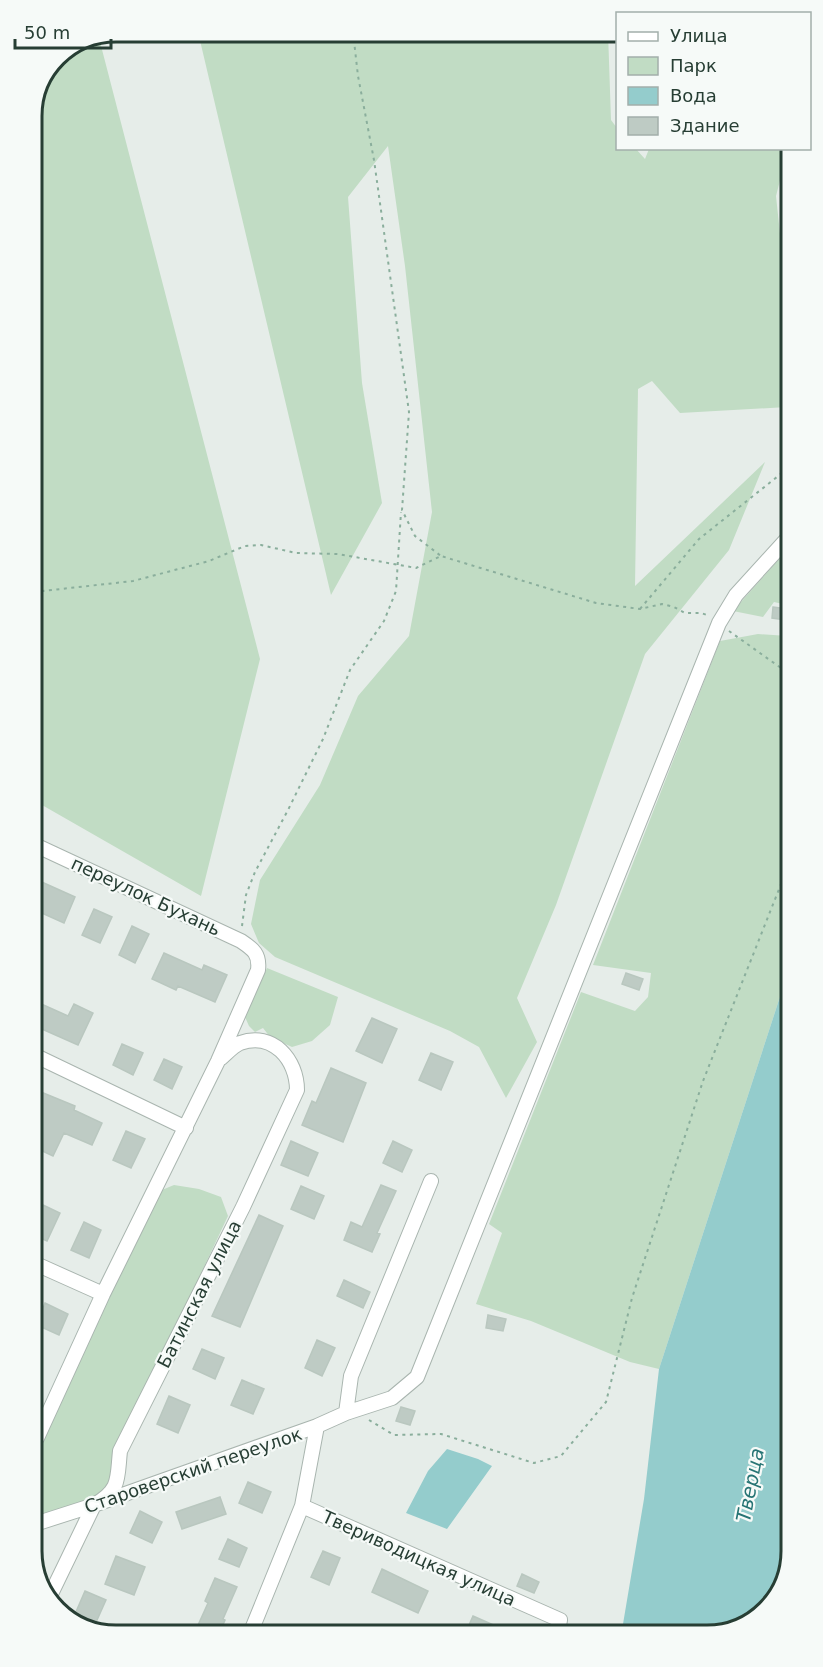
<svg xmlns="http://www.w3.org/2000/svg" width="823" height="1667" font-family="'DejaVu Sans',sans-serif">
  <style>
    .green { fill: #c1dcc4 }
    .water { fill: #94cccc }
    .building { fill: #becbc4; stroke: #b9c7bf; stroke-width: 1.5 }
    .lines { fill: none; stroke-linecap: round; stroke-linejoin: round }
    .street-casing { stroke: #a9b5af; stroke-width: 16 }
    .path { stroke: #8aae9c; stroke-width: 2; stroke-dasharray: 3 4.5; stroke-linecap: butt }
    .street { stroke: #fff; stroke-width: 14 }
    .labels { text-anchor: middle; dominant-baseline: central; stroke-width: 4.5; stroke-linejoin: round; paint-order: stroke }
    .street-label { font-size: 18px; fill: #273e34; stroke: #f6faf8 }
    .water-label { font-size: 20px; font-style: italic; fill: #267474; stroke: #f6faf8 }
    .rim { fill: none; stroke: #273e34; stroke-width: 3 }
  </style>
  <rect width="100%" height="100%" fill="#e6ede9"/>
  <path class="green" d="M198 32H608L611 120 617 128 618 148 636 149 645 159 649 149H785L786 157 776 196 786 290 787 407 680 413 652 381 638 389 635 586 765 462 729 550 645 654 556 905 517 998 537 1042 506 1098 479 1047 450 1031 275 957 259 943 251 924 260 880 320 785 358 696 409 636 432 512 405 266 388 146 348 197 362 383 382 503 331 595Z
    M99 38 260 659 201 896 35 801 32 111 56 56Z
    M787 550V605L774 602 763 617 733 611Z
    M758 634 788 636 789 969 659 1369 630 1362 531 1321 476 1304 502 1233 489 1224 581 992 635 1011 648 997 651 973 593 965 720 641Z
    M267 968 338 997 330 1025 312 1041 292 1047 270 1037 263 1028 255 1032 249 1026 245 1017Z
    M174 1185 199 1189 221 1197 228 1216 118 1450 111 1485 102 1497 38 1517 37 1450 157 1192Z"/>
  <path class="water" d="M789 969 791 1551 777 1598 739 1629 622 1630 644 1499 659 1369Z
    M447 1449 478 1459 492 1466 447 1529 406 1513 428 1471Z"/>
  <path class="building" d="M773 607 787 609 785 620 772 618Z
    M35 879 75 897 64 923 35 910Z
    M94 909 112 917 100 943 82 935Z
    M132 926 149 934 135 963 119 955Z
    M164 953 202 970 204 965 227 975 215 1002 178 986 176 990 152 979Z
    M626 973 643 979 639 990 622 984Z
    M39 1003 68 1016 74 1004 93 1013 78 1045 35 1026V1010Z
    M372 1018 397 1029 382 1063 356 1051Z
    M122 1044 143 1053 133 1075 113 1065Z
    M431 1053 453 1062 441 1090 419 1080Z
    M164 1059 182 1067 172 1089 154 1080Z
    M331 1068 366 1083 343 1142 302 1125 312 1101 316 1103Z
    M36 1090 75 1106 74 1110 102 1123 92 1145 64 1133 53 1156 36 1148Z
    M126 1131 145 1139 131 1168 113 1160Z
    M291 1141 318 1153 308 1176 281 1165Z
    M393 1141 412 1150 402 1172 383 1163Z
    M381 1185 396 1191 377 1233 380 1234 372 1252 344 1240 351 1222 362 1227Z
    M301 1186 324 1196 314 1219 291 1209Z
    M43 1205 60 1213 47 1241 36 1236V1219Z
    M259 1215 283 1226 240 1327 212 1316Z
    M84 1222 101 1230 89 1258 71 1250Z
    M344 1280 370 1292 363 1308 337 1296Z
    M45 1303 68 1314 59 1335 37 1325Z
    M488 1315 506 1319 503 1331 486 1328Z
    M317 1340 335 1348 322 1376 305 1368Z
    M202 1349 224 1358 215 1379 193 1369Z
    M242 1380 264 1389 253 1414 231 1405Z
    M169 1396 190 1405 178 1433 157 1424Z
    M401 1407 415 1411 410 1425 396 1421Z
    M248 1482 271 1492 262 1513 239 1503Z
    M220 1497 226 1514 182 1529 176 1512Z
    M140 1511 162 1522 152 1543 130 1533Z
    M228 1539 247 1548 239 1567 219 1559Z
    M323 1551 340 1558 329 1585 311 1577Z
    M116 1556 145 1567 134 1595 105 1584Z
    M382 1569 428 1591 418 1613 372 1592Z
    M522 1574 539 1582 534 1593 517 1586Z
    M215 1578 237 1587 223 1619 225 1620 219 1634H194L208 1603 205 1601Z
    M85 1591 106 1600 93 1629 72 1621Z
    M473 1616 507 1631 466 1632Z"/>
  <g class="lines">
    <g class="street-casing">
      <path id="street" d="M35 845 241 941C253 949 260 954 258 970L218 1061 103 1294 37 1438
        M36 1056 186 1128
        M36 1264 103 1294
        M346 1413 351 1376 431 1181
        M302 1506 560 1620 558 1631
        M38 1523 94 1505 317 1426 346 1413 392 1398 417 1377 719 623 736 595 787 539
        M49 1598 94 1505C121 1490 117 1478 120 1451L243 1207 297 1090C297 1060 273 1031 240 1043 233 1046 227 1053 221 1058
        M250 1634 302 1506 317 1426"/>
    </g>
    <path class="path" d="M353 32 358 76 374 160 409 412 402 510 415 536 441 556
      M34 592 133 581 209 561 245 546 261 545 296 553 338 554 416 568 441 556 596 603 640 609 662 604 674 607 685 613H701L710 616
      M640 609 699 539 787 469
      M729 631 788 673
      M242 926 246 895 255 872 288 810 323 739 350 670 384 621 396 591 401 512
      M369 1420 394 1435 441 1434 534 1463 561 1456 606 1402 632 1298 703 1081 789 864"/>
    <use href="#street" class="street"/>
  </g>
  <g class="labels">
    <g class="street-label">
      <text transform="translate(146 896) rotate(25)">переулок Бухань</text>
      <text transform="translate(199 1294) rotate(-63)">Батинская улица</text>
      <text transform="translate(193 1470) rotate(-19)">Староверский переулок</text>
      <text transform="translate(419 1558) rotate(24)">Твериводицкая улица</text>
    </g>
    <g class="water-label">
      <text transform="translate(750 1485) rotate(-79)">Тверца</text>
    </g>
  </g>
  <path d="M0 0H823V1667H0ZM116 42H707A74 74 0 0 1 781 116V1551A74 74 0 0 1 707 1625H116A74 74 0 0 1 42 1551V116A74 74 0 0 1 116 42Z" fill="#f6faf8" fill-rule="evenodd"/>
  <path class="rim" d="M116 42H707A74 74 0 0 1 781 116V1551A74 74 0 0 1 707 1625H116A74 74 0 0 1 42 1551V116A74 74 0 0 1 116 42Z"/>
  <rect x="616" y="12" width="195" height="138" fill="#f6faf8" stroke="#a3afaa" stroke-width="1.5"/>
  <rect x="628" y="32" width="30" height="9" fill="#ffffff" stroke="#a3afaa" stroke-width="1.5"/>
  <text x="670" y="42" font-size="18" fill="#273e34">Улица</text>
  <rect x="628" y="57" width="30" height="18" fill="#c1dcc4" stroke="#a3afaa" stroke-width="1.5"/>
  <text x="670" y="72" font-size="18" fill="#273e34">Парк</text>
  <rect x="628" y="87" width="30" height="18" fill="#94cccc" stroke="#a3afaa" stroke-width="1.5"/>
  <text x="670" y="102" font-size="18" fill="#273e34">Вода</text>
  <rect x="628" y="117" width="30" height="18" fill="#becbc4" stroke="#a3afaa" stroke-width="1.5"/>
  <text x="670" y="132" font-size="18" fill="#273e34">Здание</text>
  <path d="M15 39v9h96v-9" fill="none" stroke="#273e34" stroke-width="3"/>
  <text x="24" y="39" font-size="18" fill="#273e34" stroke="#f6faf8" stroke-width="4.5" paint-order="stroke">50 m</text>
</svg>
